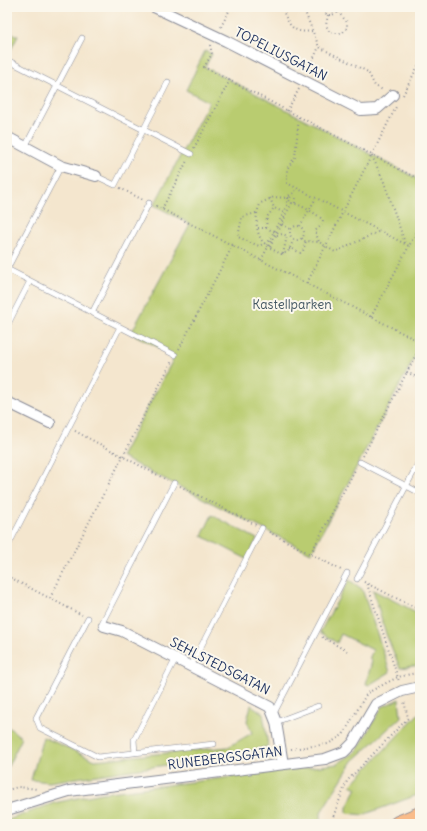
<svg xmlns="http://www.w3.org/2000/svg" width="427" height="831" font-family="Delius,sans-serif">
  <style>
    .green { fill: #b9cc6f; stroke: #6a7e66 }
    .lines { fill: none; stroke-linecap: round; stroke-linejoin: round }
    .lane-casing { stroke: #888a96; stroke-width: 6 }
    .street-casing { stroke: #888a96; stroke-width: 12 }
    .primary-casing { stroke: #888a96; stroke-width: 18 }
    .path { stroke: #888a96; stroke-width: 2; stroke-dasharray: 1 3; stroke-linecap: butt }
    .lane { stroke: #fff; stroke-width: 5 }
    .street { stroke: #fff; stroke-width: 10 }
    .primary { stroke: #f9bc8a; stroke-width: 16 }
    .labels { text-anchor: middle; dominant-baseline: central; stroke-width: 4; stroke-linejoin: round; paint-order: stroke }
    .street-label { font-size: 13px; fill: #1b2f5e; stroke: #fbf7ec }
    .park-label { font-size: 13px; fill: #425662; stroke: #fbf7ec }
  </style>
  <rect width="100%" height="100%" fill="#fbf7ec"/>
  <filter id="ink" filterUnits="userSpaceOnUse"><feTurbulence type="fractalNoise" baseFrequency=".025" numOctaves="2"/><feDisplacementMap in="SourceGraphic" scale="8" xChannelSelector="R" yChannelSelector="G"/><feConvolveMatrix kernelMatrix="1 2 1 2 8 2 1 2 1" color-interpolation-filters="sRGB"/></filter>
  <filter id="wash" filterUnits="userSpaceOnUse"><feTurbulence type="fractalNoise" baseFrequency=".012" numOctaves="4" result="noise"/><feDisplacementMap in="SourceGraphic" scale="16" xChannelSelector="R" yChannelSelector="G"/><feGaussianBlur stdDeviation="0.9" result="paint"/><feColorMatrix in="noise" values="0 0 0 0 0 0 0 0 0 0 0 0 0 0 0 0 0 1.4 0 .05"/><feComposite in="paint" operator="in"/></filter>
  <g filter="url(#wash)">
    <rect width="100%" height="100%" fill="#f4e6ce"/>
    <path class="green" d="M7 30 18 36 7 57Z
      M205 51 212 54 205 67 420 180V347L311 553 121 457 175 356 131 333 190 224 154 205 209 102 186 90Z
      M212 515 257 539 247 559 202 536Z
      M349 580 362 589 390 672 369 685 366 684 372 661 369 659 373 650 341 634 337 643 320 632Z
      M373 590 420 614V665L400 668 386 634Z
      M399 699 401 717 353 761 321 812V824H7L8 820 54 803 102 793 337 764 357 751 382 707Z
      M251 705 263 713 268 746 242 754 49 782 31 780 43 737 95 760 228 747 252 733 247 721Z
      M420 712V794L363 815 347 813V807L357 788 351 785Z
      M7 726 22 738 7 768Z"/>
  </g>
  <g filter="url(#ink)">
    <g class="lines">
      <g class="lane-casing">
        <path id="lane" d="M7 60 191 154
          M25 147 82 38
          M96 176 115 185 168 82
          M7 269 175 355
          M7 269 61 166
          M92 313 149 203
          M7 326 30 281
          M360 462 420 493
          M7 548 120 327
          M357 579 420 460
          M88 618 36 718 40 728 98 757 214 744
          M101 625 174 483
          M191 666 262 528
          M274 713 347 573
          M276 722 318 706
          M135 753 134 740 176 658"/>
      </g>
      <g class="street-casing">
        <path id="street" d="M154 7 226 41 361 110 377 109 393 95
          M7 137 61 166 96 176
          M7 402 50 423
          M104 626 122 631 270 707 276 722 283 764
          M7 810 69 791 325 759 344 752 353 743 376 704 402 691 420 687"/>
      </g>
      <g class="primary-casing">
        <path id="primary" d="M398 824 420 815"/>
      </g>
      <path class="path" d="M280 7 282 8C289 25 292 34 312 31
        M303 7 319 47 368 72 375 86 383 90
        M321 7 327 15H332L338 12 341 7
        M358 7 362 9
        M328 15 326 25 329 31 333 33H342L347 28V22L338 12
        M221 27 231 7
        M210 45 212 54 204 67 420 180
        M307 72 319 47
        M403 95 420 62
        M287 111 299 89
        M299 117 295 157 287 169V183L409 246 420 225
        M194 148 230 80
        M372 156 384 182 405 243
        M120 188 143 200
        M270 198 274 208 283 212
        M289 198 274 197 261 203C255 212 255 229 261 239 265 246 274 250 281 254L288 252 294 239
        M295 203 296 197 291 196 289 200 291 203C298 203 317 214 323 220L322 225 315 231 319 242
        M156 206 420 342
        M162 209 187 161
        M256 213 242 217 238 237 259 246 265 243
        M282 224 291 230
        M300 226 316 198
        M290 233a7 7 0 1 1 14 0a7 7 0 1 1-14 0Z
        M258 228H266L275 232
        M266 228 267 217 274 208
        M277 235 283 234 287 236 283 254
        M302 238 304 241 319 242 335 252 380 231
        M267 245 288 204 286 200 288 196 294 193 297 188
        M270 247 285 218
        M289 249H293L300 253 303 251 306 241
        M261 260 292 203
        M307 283 397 105
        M371 317 409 246
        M420 347 407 372 420 379
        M179 349 233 245
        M75 431 167 480
        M363 456 407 372
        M180 486 256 525
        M269 532 341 570
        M311 553 356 468
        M7 576 82 615
        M364 582 420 610
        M367 584 399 681
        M50 598 172 361
        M322 637 347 651
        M291 749 328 744 343 735 367 693 398 677 420 672
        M260 756 271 753
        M7 790 18 787 38 789
        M333 824V817L347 781 408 718 404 701"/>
      <use href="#lane" class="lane"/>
      <use href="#street" class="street"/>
      <use href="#primary" class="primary"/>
    </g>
  </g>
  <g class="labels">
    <g class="street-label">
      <text transform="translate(281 54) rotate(27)">TOPELIUSGATAN</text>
      <text transform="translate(220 666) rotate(27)">SEHLSTEDSGATAN</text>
      <text transform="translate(225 758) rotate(-7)">RUNEBERGSGATAN</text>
    </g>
    <g class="park-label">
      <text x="292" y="304">Kastellparken</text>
    </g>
  </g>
  <rect width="427" height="831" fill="none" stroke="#fbf7ec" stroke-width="24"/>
</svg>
